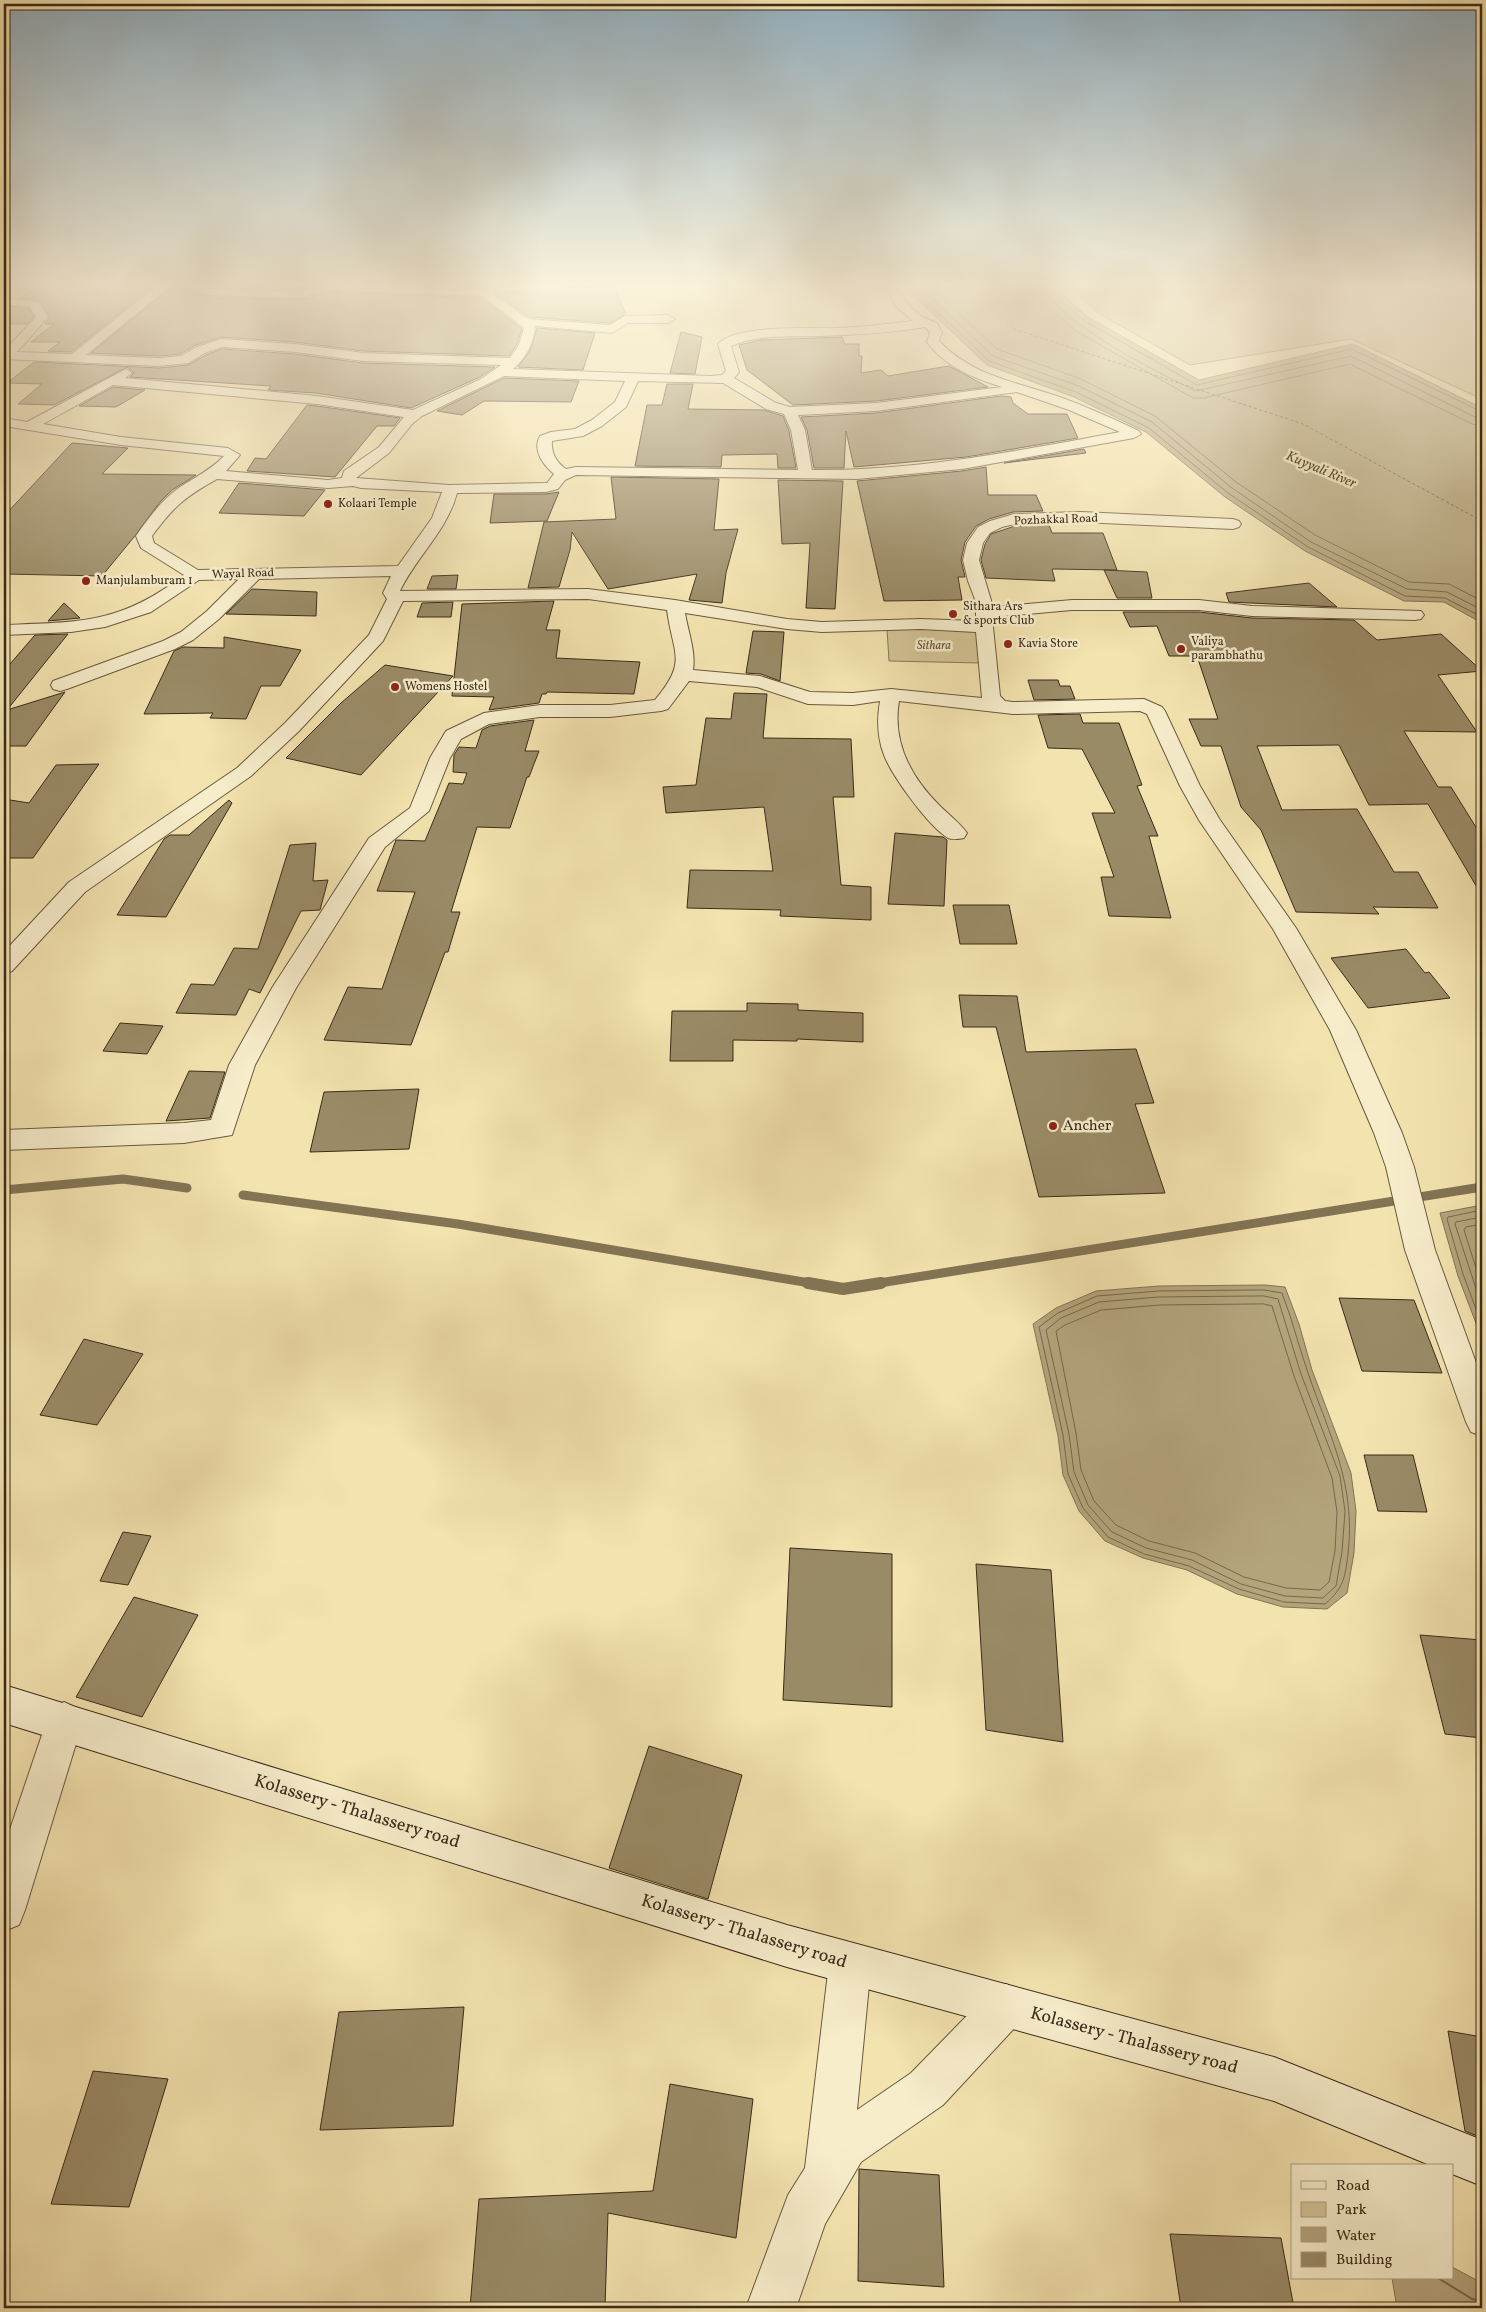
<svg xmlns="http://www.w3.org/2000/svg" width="1486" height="2312" font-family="Vollkorn,serif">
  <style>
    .green { fill: #d4c496; stroke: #877858 }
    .water { fill: #b4a47c; stroke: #837454 }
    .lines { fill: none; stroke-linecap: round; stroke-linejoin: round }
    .shore-far1 { stroke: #77684a; stroke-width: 1 }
    .shore { stroke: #77684a; stroke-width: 2 }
    .stream-far1 { stroke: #837454; stroke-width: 9 }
    .stream { stroke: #837454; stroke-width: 12 }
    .ferry { stroke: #5f4f37; stroke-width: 1; stroke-dasharray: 3 2.5; stroke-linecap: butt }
    .building { fill: #9a8b67; stroke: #3a2b19 }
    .minor-casing { stroke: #68593e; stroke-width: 2 }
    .secondary-casing { stroke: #3a2b19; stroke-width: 2 }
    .minor { fill: #f7edcb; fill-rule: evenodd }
    .secondary { fill: #f7edcb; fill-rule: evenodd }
    .poi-dot { fill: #8f2418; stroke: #f7edcb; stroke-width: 2 }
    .labels { text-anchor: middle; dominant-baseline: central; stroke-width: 5; stroke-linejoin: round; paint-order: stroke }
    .far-poi-label { font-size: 12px; fill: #3a2b19; stroke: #f7edcb; text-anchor: start }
    .far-street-label { font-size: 12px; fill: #3a2b19; stroke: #f7edcb }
    .far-park-label { font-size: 12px; font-style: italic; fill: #605138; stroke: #f7edcb }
    .far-water-label { font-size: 14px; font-style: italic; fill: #5f4f37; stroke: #f7edcb }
    .poi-label { font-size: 15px; fill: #3a2b19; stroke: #f7edcb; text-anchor: start }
    .near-street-label { font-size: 18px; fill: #3a2b19; stroke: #f7edcb }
  </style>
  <rect width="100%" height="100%" fill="#f3e3af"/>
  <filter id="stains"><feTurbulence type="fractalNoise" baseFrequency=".004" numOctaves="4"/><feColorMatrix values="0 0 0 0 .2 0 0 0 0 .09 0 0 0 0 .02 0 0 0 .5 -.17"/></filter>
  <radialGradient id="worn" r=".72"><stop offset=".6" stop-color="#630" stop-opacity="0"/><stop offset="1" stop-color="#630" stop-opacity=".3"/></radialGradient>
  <path class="green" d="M1066 282H1398L1437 296 1477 297 1482 299V399L1351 339 1190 365 1098 313Z
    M887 629 976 630 982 663 889 661Z"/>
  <path class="water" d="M899 282H1048L1088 317 1199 380 1353 344 1482 408V623L1444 602 1404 601 1305 551 1225 497 1146 432 1074 397 987 365Z
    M1482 1205V1339L1458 1276 1440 1213Z
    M1265 1285 1285 1287 1299 1324 1312 1370 1351 1473 1356 1511 1354 1553 1347 1593 1327 1609 1283 1607 1237 1594 1187 1570 1143 1558 1105 1541 1079 1511 1063 1475 1058 1436 1033 1324 1056 1308 1096 1291 1159 1286Z
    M1452 2267 1482 2283V2308H1397L1392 2278H1452Z"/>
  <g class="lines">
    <path class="shore-far1" d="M906 282 989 361 1076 392 1149 428 1228 493 1308 547 1405 596 1445 598 1482 617
      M915 282 993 356 1079 386 1152 422 1232 488 1311 542 1407 589 1447 592 1482 610
      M926 282 997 349 1081 379 1155 416 1236 482 1315 535 1409 582 1449 584 1482 601
      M1031 282 1036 296 1076 331 1193 398H1204L1350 364 1472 424 1482 426
      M1039 282C1060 324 1153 370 1196 391L1351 356 1475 417 1482 418
      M1045 282 1047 288 1085 321 1197 385 1352 349 1482 412
      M1482 1210 1448 1217 1447 1219 1463 1274 1482 1325
      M1482 1217 1456 1222 1455 1224 1482 1307
      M1482 1224 1466 1227 1464 1230 1482 1287
      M1264 1290 1282 1293C1292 1319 1299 1347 1308 1373 1330 1437 1356 1484 1348 1554 1345 1577 1344 1588 1325 1604L1284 1602 1239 1589 1189 1566 1144 1554 1108 1537 1083 1508 1068 1474 1063 1435 1039 1327 1058 1313 1097 1296 1159 1291Z
      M1264 1296 1278 1299 1301 1374 1340 1476 1345 1511 1342 1552 1336 1586 1323 1598 1285 1596 1241 1584 1192 1560 1146 1548 1112 1532 1088 1505 1074 1472 1069 1434 1046 1330 1061 1318 1099 1302 1159 1297Z
      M1264 1304 1272 1306 1294 1376 1332 1478 1337 1512 1335 1551 1329 1582 1320 1590 1286 1588 1244 1577 1195 1553 1149 1541 1116 1525 1094 1501 1081 1470 1076 1433 1056 1331 1065 1325 1101 1310 1160 1305Z"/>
    <path class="shore" d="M1438 2278 1472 2299 1482 2301"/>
    <path class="stream-far1" d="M4 1190 123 1179 187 1188
      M243 1195 458 1224 816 1284
      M873 1284 1482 1187"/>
    <path class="stream" d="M808 1283 843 1289 881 1283"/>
    <path class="ferry" d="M967 282 1014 329 1303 424 1482 521"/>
  </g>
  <path class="building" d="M43 282H159L71 352 48 351 60 342H31L54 324H45L50 317 40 301 20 298Z
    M195 282H276L274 285H291L288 288H306L300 290 211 287Z
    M374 282H450L478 284 476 287 373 284Z
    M613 285 626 314 610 323 529 317 496 294V292Z
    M173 286 210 297 301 300 327 292 481 298 522 329 517 344 509 356 363 351 295 342 221 337 196 345 180 354 159 356 91 353Z
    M8 306 29 309 34 317 27 324H4V309Z
    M537 328 595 333 583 370 518 367 530 351Z
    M681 332 702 337 695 374 670 373Z
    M842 337 845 344H859V356H862L861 373 881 370 888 376 949 366 988 387 876 401 793 405 747 370 739 345 761 340Z
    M222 349 295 354 363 363 495 367 480 377 411 408 316 393 268 390 271 386 130 377 134 373 127 367 54 405 18 404 42 384 7 383 34 362 159 368 188 365 206 355Z
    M504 378 579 381 571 402 484 401 462 415 437 411Z
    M667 384H693L688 409 764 410 783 416 789 431 796 468H778L777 454 722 455 721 467 635 466 647 405H662Z
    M113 387 145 390 116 407 79 406Z
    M1001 396 1011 397 1013 403 1028 414H1067L1078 438 966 457 854 467 846 431 844 468H814L807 430 801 417 876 413Z
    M307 405 317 406 400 418 394 426H377L335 477 247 471 255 458 266 459Z
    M72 443 128 448 102 474 196 475 172 490 160 502 134 537 102 576 4 574V516Z
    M1084 449 1086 453 1004 463Z
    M986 467 988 495H1036L1043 511 1013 512 989 519 976 526 965 542 961 560 965 577H958L962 600 884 601 857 481 962 471Z
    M611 477 719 479 714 530 738 529 726 573 722 603 689 600 697 574 608 589 572 532 570 550 559 587 528 588 544 522 616 519Z
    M778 480 843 481 835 609 806 608 810 543 782 544Z
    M239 483 325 490 304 516 219 513Z
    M559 492 547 521 490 523 494 494H546Z
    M1049 525 1052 533H1103L1117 570 1052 569 1055 581 986 578 981 560 985 544 991 534 1015 526Z
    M1104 570 1147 572 1152 598H1117Z
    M458 575 456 589H427L432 576Z
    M1309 583 1337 607 1229 602 1226 593Z
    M252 589 317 592 316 616 226 614Z
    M554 601 546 630H560L556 658 640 662 634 694 547 692 546 694H542L539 703 489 710 494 697 452 696 462 604Z
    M453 602 451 617H417L422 603Z
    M64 603 80 618 48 621Z
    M1123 612H1199L1252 618 1354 620 1377 640 1441 634 1482 671 1438 675 1477 732 1404 731 1438 787H1451L1482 837V896L1428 804 1369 805 1339 745 1257 746 1282 810 1357 809 1394 872H1418L1438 908 1373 907 1379 914 1296 912 1261 830 1241 807 1221 746H1201L1189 719H1218L1197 656H1169L1157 626 1130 627Z
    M753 631 784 632 780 681 761 674 746 673Z
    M68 634 7 710 65 692 26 746H4V671L35 635Z
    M224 637 301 650 280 686H261L246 719 210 718 213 713 144 714 174 651 183 647 224 648Z
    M385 665 453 676 361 775 286 758 341 703Z
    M1028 680H1058L1060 686H1070L1075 699 1034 700Z
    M734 693 767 694 763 738 851 739 854 797H833L841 885 871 887V920L780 916 781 910 687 908 690 870 773 871 764 807 666 813 663 787 696 785 706 718 731 719Z
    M1080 714 1083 723H1119L1142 785 1137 786 1158 836H1149L1171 918 1109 916 1101 877H1114L1092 813H1115L1082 749 1048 748 1038 715Z
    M534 720 525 751H539L529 777H527L510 828 477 827 451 912H460L448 952H445L411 1045 324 1040 348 987 382 989 415 892 377 891 396 840 425 841 449 783 463 784 467 773 453 772 454 755 459 747 476 748 482 730 490 726Z
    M99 764 33 858H4V799L29 803 56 765Z
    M229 800 232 803 166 917 117 915 164 839 170 835H189Z
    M895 833 943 837 947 840 944 906 888 904Z
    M316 843 313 881 328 880 320 910 301 911 260 993 249 989 236 1015 176 1013 191 984 214 985 234 948 258 949 290 845Z
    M953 905H1009L1017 944H960Z
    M1406 949 1425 973 1429 972 1450 998 1368 1008 1331 958Z
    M959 995 1017 996 1026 1052 1136 1049 1154 1103 1135 1104 1165 1193 1039 1197 996 1027H963Z
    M747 1003 798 1004V1010L863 1013V1042L797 1039V1041L733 1040V1061H670L672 1011H747Z
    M120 1023 163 1026 147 1054 103 1051Z
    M189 1071 225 1072 210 1118 166 1121Z
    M419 1089 409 1149 310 1152 324 1092Z
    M1339 1298 1414 1300 1442 1373 1362 1371Z
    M84 1339 143 1354 97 1425 40 1415Z
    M1364 1455H1413L1427 1512 1378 1511Z
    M123 1532 151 1536 128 1585 100 1581Z
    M790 1548 892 1554V1707L783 1700Z
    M976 1564 1051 1570 1063 1742 986 1730Z
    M134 1597 198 1615 142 1717 76 1697Z
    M1420 1635 1482 1640V1738L1445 1734Z
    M649 1746 742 1775 708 1899 609 1868Z
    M464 2007 453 2126 320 2130 339 2012Z
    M1448 2031 1482 2037V2138L1465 2131Z
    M93 2071 168 2079 129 2207 51 2204Z
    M670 2084 753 2099 736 2238 608 2213 605 2308H470L479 2199 653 2191Z
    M859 2169 939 2175 944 2287 858 2281Z
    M1170 2234 1281 2238 1294 2308H1181Z"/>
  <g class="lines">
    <g class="minor-casing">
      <path id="minor" d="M162 282H189L211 289 300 292 326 284 484 289 485 282H496L494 295 528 319 610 325 625 316 669 315 675 319 669 323H628L612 333 535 326C534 343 526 358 513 369L711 376 722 375 726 371 718 344C735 324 813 329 839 328 864 327 888 324 913 321L896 306 882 282H893L910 307 922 317 937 323 942 332 939 341C971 375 1015 382 1057 396 1085 406 1112 418 1139 431L1141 434 1134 438 962 469 857 479 576 475 565 480 558 489 546 492 457 493C447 531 416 557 400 591L588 589 675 600 787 619 822 622 921 619 976 621V602L968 581 963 560 967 543 978 527 990 521 1014 514 1081 512 1233 519 1239 521 1241 524 1239 527 1233 529 1081 522 1015 524 1002 527 990 533 983 543 979 560 993 607 1072 600H1199L1252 606 1421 611 1424 615 1421 619 1415 620 1252 616 1199 610H1072L993 617V627L1000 696 1005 701 1013 702 1144 699 1162 707 1165 711 1200 786 1220 820 1296 928 1356 1030 1402 1133 1414 1167 1435 1250 1482 1379V1436L1471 1432 1466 1422 1405 1250 1386 1167 1374 1133 1330 1030 1273 929 1199 820 1180 786 1147 714 1140 711 1013 714 899 701C892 742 911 777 939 805 948 814 960 823 967 833L964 838C958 839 953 840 948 838 929 827 892 776 884 755 877 737 877 719 880 701L853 705 808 704 757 687 689 681 668 709 661 711 610 717H540L489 724 461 739 450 758 429 811 385 847 296 988 255 1065 232 1135 184 1143 4 1150V1130L184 1123 211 1120 229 1065 272 988 369 838 410 808 430 758 446 731 484 713 540 705H610L655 700C688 661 673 655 667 610L588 599 403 601 383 641 299 731 251 776 85 892 12 971 4 974V952L69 882 237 768 285 723 369 635 387 599 383 593 391 576 259 579 219 619 193 640 175 649 67 689 60 691 53 689 51 685 53 681 163 641 181 632 207 611 239 579 199 580 151 612 105 627 71 632 4 635V625C80 622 120 624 184 575L141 548 136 536C148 519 162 499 180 487 197 476 209 471 224 456L121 445 4 426V418L27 422 126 369 132 373 125 378 317 396 413 410 481 379 501 365 363 361 295 352 222 347 205 353 188 363 159 366 4 359V351L36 317 30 307 4 304V298L38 302 48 317 17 352 72 354ZM173 284 210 295 301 298 327 290 482 296 524 328 519 345 510 358 363 353 295 344 221 339 197 347 181 356 159 358 86 355ZM925 327 930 332 927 342C945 367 974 378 1002 387L876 403 790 407 776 403 734 378 739 372 731 346C759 334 788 337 818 336 853 335 890 333 925 327ZM504 376 625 381 615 402 592 420 575 429 551 432 540 436C532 450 543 465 554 474L547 483 449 485 356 478 389 453 412 424 422 416ZM638 381 723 383 766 409 784 414 791 430 798 470 576 467 566 469C556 462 551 453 552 441L583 436 602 426 626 407ZM113 385 317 404 404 417 379 447 344 471 342 478 328 480 226 471 240 455 228 448 121 437 43 424ZM1017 392 1069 410 1120 432C1018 451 916 471 812 470L805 430 798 415 876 411ZM217 479 328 488 353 486 361 488 442 492 432 518 398 566 198 570 154 543 152 536C173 507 186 496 217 479ZM685 613 787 629 822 632 921 629 976 632 982 698 891 689 853 693 810 692 760 676 693 670C696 651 688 632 685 613Z
        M64 1702 77 1708 83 1721 25 1910 19 1925 4 1931V1847L51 1708Z
        M850 1943 865 1949 871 1964 857 2110 911 2073 991 1991 1006 1984 1021 1991 1028 2006 1021 2021 943 2105 861 2162 825 2224 796 2308H746L788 2195 805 2168 829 1964 835 1949Z"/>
    </g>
    <g class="secondary-casing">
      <path id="secondary" d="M4 1685 787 1925 1274 2057 1482 2140V2186L1452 2174V2166H1432L1274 2101 787 1967 4 1723Z"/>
    </g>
    <use href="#minor" class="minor"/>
    <use href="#secondary" class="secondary"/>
  </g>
  <linearGradient id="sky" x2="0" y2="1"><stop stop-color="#93aebd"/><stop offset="0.47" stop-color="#faf2db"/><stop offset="1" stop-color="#faf2db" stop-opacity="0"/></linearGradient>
  <rect width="1486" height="606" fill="url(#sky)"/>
  <g class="poi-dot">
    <circle cx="328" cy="504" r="5"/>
    <circle cx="86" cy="581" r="5"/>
    <circle cx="953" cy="614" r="5"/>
    <circle cx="1008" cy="644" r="5"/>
    <circle cx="1181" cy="649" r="5"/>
    <circle cx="395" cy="687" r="5"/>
    <circle cx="1053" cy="1126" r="5"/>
  </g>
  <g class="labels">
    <g class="far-poi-label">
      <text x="338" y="504">Kolaari Temple</text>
      <text x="96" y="581">Manjulamburam 1</text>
      <text x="963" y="607">Sithara Ars<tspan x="963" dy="14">&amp; sports Club</tspan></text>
      <text x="1191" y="642">Valiya<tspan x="1191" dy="14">parambhathu</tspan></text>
      <text x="1018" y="644">Kavia Store</text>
      <text x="405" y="687">Womens Hostel</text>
    </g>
    <g class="far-street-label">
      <text transform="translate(1056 520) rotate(-2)">Pozhakkal Road</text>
      <text transform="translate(243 574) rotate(-2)">Wayal Road</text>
    </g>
    <g class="far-park-label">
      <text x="934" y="646">Sithara</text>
    </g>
    <g class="far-water-label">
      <text transform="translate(1321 470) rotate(23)">Kuyyali River</text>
    </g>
    <g class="poi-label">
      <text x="1063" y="1126">Ancher</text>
    </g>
    <g class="near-street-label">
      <text transform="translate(357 1812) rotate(17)">Kolassery - Thalassery road</text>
      <text transform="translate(744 1932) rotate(17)">Kolassery - Thalassery road</text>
      <text transform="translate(1134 2041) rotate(15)">Kolassery - Thalassery road</text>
    </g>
  </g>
  <rect width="1486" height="2312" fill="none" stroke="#f3e3af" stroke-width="20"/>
  <rect x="5" y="5" width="1476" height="2302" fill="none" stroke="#3a2b19" stroke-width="2.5"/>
  <rect x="10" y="10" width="1466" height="2292" fill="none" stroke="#3a2b19"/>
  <rect x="1291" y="2164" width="162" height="115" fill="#f7edcb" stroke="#ab9f84"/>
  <rect x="1301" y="2181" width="25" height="8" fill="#f7edcb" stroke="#ab9f84"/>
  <text x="1336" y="2190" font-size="15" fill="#3a2b19">Road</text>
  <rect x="1301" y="2202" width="25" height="15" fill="#d4c496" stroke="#ab9f84"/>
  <text x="1336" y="2214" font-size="15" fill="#3a2b19">Park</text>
  <rect x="1301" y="2227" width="25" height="15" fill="#b4a47c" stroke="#ab9f84"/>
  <text x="1336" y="2240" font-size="15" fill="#3a2b19">Water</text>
  <rect x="1301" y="2252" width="25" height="15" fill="#9a8b67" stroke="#ab9f84"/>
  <text x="1336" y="2264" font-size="15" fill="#3a2b19">Building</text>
  <rect width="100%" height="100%" filter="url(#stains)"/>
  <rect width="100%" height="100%" fill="url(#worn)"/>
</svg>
